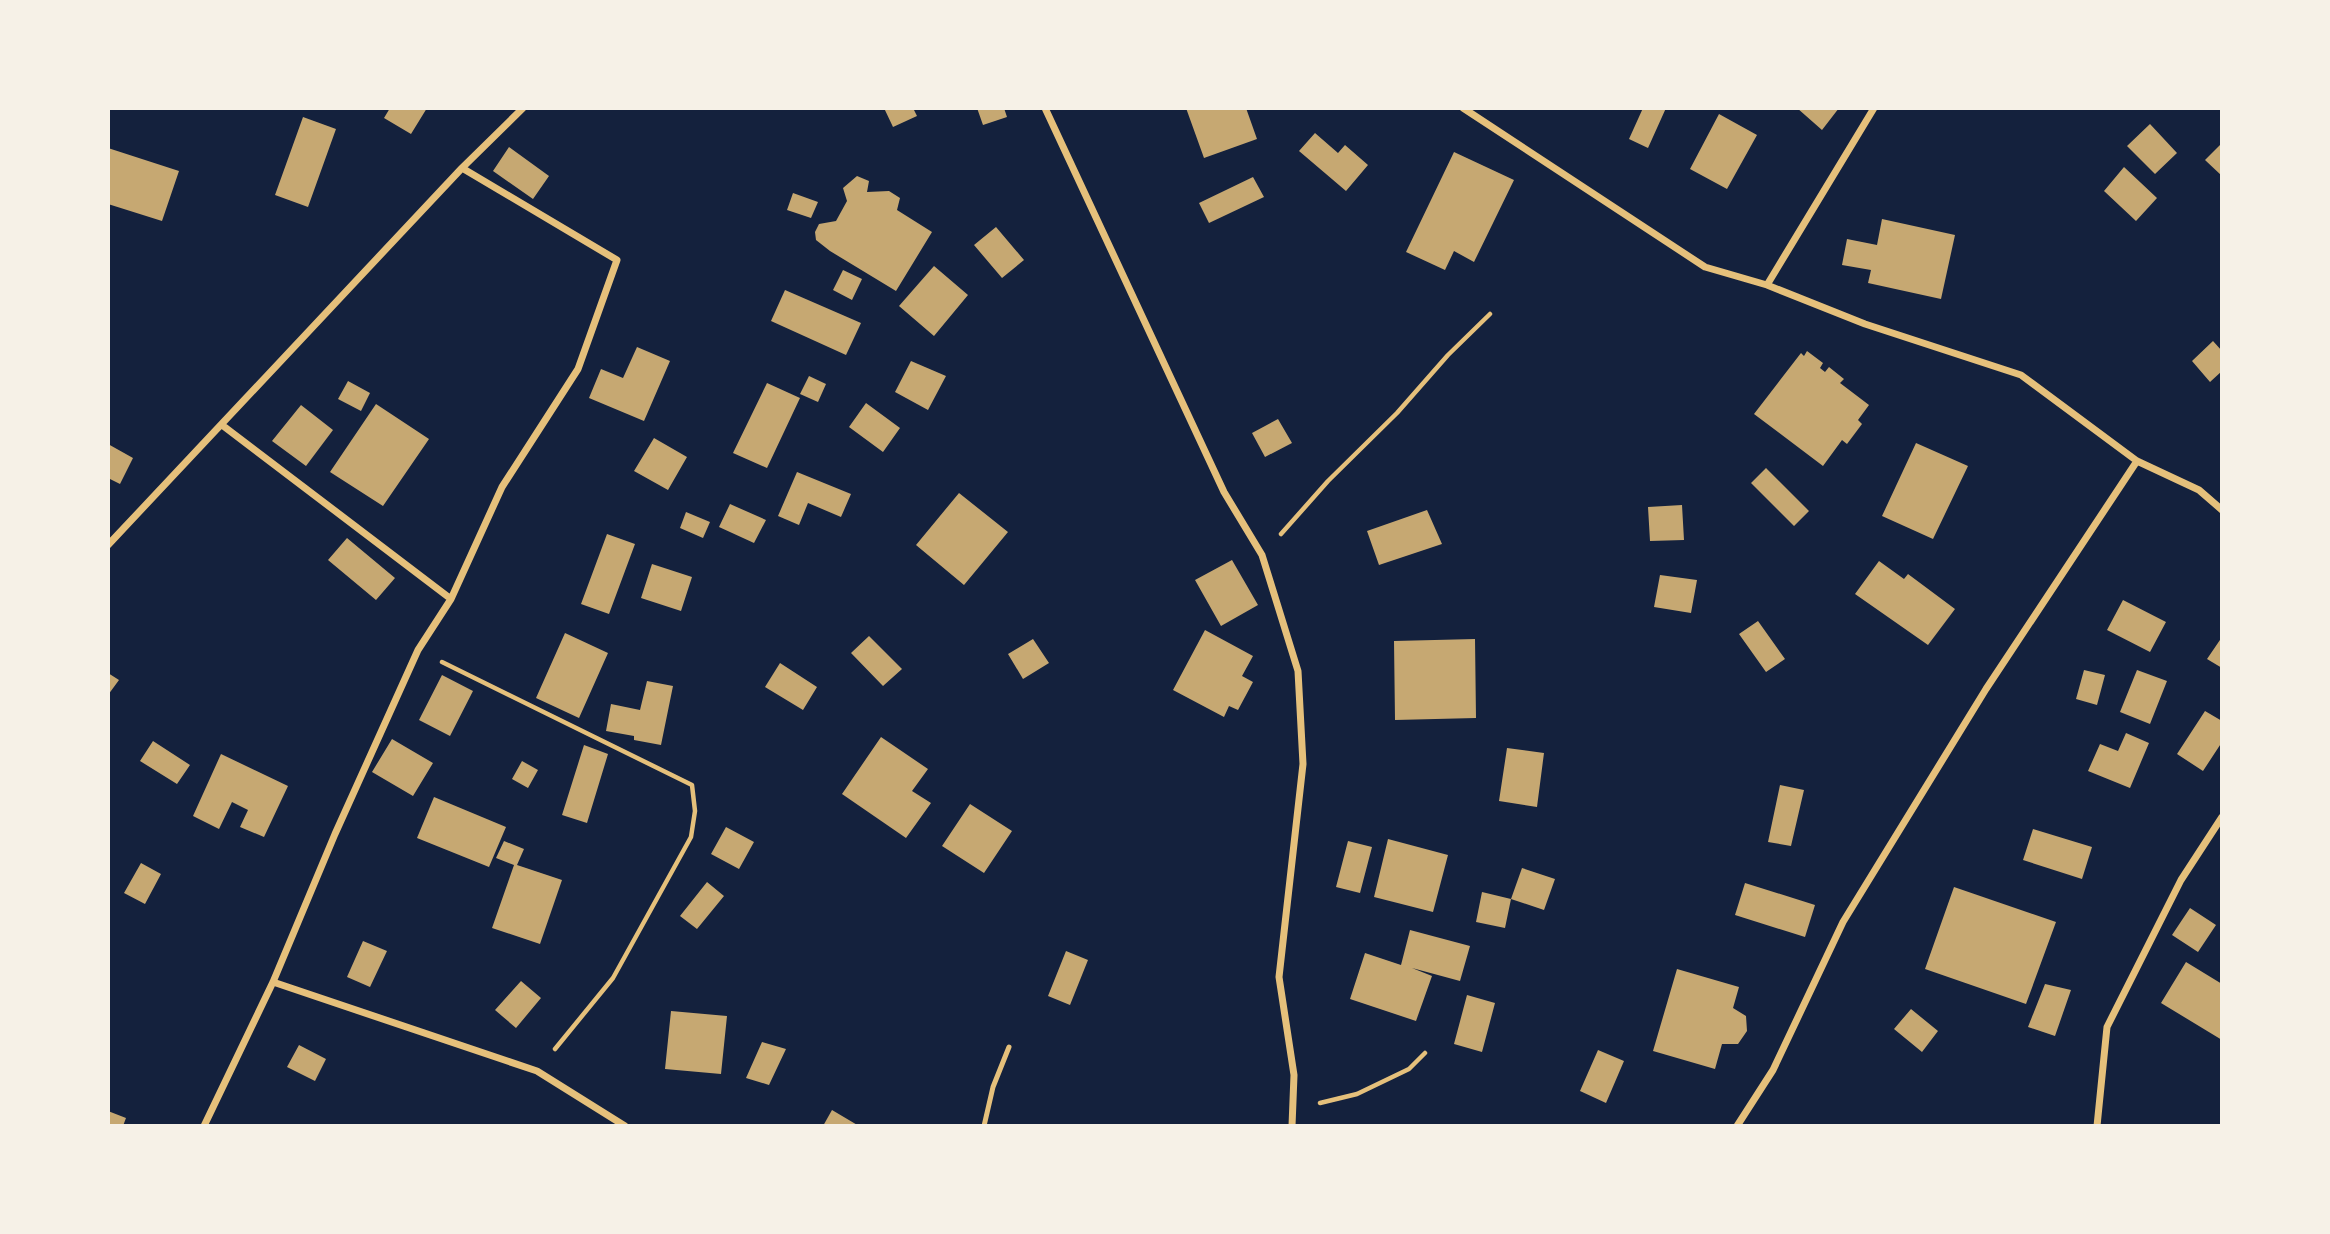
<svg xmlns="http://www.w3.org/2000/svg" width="2330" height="1234" font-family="Overpass,sans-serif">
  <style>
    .building { fill: #c6a872 }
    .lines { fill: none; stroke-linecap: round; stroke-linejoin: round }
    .path { stroke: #e5c07b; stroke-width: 4.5 }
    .service { stroke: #e5c07b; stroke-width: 5 }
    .minor { stroke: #e5c07b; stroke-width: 7 }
  </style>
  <rect width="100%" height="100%" fill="#14213d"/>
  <path class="building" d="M390 108H427L411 134 384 118Z
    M884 108H913L917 116 893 127Z
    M977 108H1004L1007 117 983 125Z
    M1186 108H1246L1257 139 1204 158Z
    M1643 108H1666L1648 148 1629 139Z
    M1797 108H1839L1822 130Z
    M1719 114 1757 135 1727 189 1690 169Z
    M303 117 336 129 308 207 275 195Z
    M2150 124 2177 153 2155 174 2127 146Z
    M1315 133 1338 153 1345 145 1368 165 1346 191 1299 151Z
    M2222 143V176L2205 160Z
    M509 147 549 176 533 199 493 171Z
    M108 148 179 171 162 221 108 204Z
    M1454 152 1514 180 1474 262 1454 251 1445 270 1406 252Z
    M2124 167 2157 198 2136 221 2104 191Z
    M857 176 869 181 867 192 889 191 900 198 897 210 932 232 896 291 830 251 816 240 815 232 819 224 836 221 847 201 843 188Z
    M1253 177 1264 197 1209 223 1199 203Z
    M793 193 818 202 811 218 787 210Z
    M1882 219 1955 235 1941 299 1868 283 1871 270 1842 265 1847 239 1877 245Z
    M996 227 1024 260 1002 278 974 245Z
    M934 266 968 295 934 336 899 306Z
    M843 270 862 279 852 300 833 290Z
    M785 290 861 323 846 355 771 321Z
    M2213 341 2222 351V371L2210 382 2192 361Z
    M637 347 670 361 644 421 589 398 601 369 623 378Z
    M1807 351 1823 363 1820 368 1825 372 1829 367 1844 379 1840 383 1869 405 1858 420 1862 424 1847 444 1842 440 1823 466 1754 414 1801 353 1804 356Z
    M911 361 946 376 928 410 895 392Z
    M809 376 826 384 818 402 800 394Z
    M348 381 370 393 361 411 338 399Z
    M767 383 800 398 767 468 733 453Z
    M866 403 900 428 883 452 849 427Z
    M376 404 429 439 383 506 330 472Z
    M301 405 333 430 306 466 272 441Z
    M1278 419 1292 443 1265 457 1252 433Z
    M654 438 687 457 668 490 634 471Z
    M1916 443 1968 466 1933 539 1882 516Z
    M108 444 133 458 120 484 108 478Z
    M1766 468 1809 511 1794 526 1751 483Z
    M797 472 851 494 841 517 808 503 799 525 778 516Z
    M959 493 1008 532 964 585 916 545Z
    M730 504 766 520 754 543 719 527Z
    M1682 505 1684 540 1650 541 1648 507Z
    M1427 510 1442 544 1379 565 1367 531Z
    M686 512 710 522 703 538 680 528Z
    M607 534 635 544 609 614 581 604Z
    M347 538 395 578 376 600 328 560Z
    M1232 560 1258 605 1221 626 1195 580Z
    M1879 561 1904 579 1908 574 1955 609 1928 645 1855 594Z
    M652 564 692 577 681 611 641 598Z
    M1660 575 1697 580 1691 613 1654 607Z
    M2123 600 2166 622 2150 652 2107 630Z
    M1758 621 1785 659 1766 672 1739 634Z
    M1205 630 1253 656 1242 676 1253 682 1238 710 1229 706 1224 717 1173 690Z
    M565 633 608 653 579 718 536 698Z
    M869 636 902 669 883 686 851 653Z
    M2222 637V668L2207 659Z
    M1033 639 1049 663 1023 679 1008 654Z
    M1475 639 1476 718 1395 720 1394 641Z
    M780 663 817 687 803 710 765 687Z
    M2084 670 2105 675 2097 705 2076 699Z
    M2137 670 2167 681 2150 724 2120 712Z
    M108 673 119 680 108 695Z
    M442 675 473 691 450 736 419 720Z
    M647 681 673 686 661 745 634 740V736L606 731 611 704 640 710Z
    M2205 711 2222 721V742L2203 771 2177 754Z
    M2126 733 2149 743 2130 788 2088 771 2100 744 2118 751Z
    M881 737 928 769 912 791 931 803 906 838 842 794Z
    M392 739 433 763 413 796 372 772Z
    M153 741 190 765 177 784 140 761Z
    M584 745 608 754 587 823 562 815Z
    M1507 748 1544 753 1537 807 1499 801Z
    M221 754 288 786 264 837 240 827 248 810 232 802 219 829 193 816Z
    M522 761 538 770 528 788 512 779Z
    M1780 785 1804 790 1791 846 1768 842Z
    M434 797 506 827 489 867 417 838Z
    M970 804 1012 831 984 873 942 846Z
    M726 827 754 842 739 869 711 854Z
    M2033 829 2092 847 2082 879 2023 860Z
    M1388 839 1448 855 1433 912 1374 897Z
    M504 841 524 849 517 865 562 880 540 944 492 928 514 865 496 858Z
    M1348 841 1372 847 1360 893 1336 887Z
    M141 863 161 874 145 904 124 893Z
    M1522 868 1555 879 1544 910 1511 899Z
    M707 882 724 896 697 929 680 916Z
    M1745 883 1815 905 1805 937 1735 915Z
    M1954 887 2056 922 2026 1004 1925 969Z
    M1482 892 1511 899 1505 928 1476 922Z
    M2190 908 2216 925 2198 952 2172 935Z
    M1410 930 1470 946 1460 981 1412 968 1432 976 1416 1021 1350 999 1365 953 1401 965Z
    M363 941 387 951 370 987 347 977Z
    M1066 951 1088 960 1070 1005 1048 996Z
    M2186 962 2222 984V1040L2161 1003Z
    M1677 969 1739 987 1733 1008 1746 1016 1747 1031 1738 1044H1722L1715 1069 1653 1051Z
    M521 981 541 998 516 1028 495 1010Z
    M2045 984 2071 990 2055 1036 2028 1027Z
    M1467 995 1495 1003 1482 1052 1454 1044Z
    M1911 1009 1938 1031 1922 1052 1894 1029Z
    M671 1011 727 1016 721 1074 665 1069Z
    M762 1042 786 1049 769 1085 746 1078Z
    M299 1045 326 1059 315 1081 287 1067Z
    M1598 1050 1624 1061 1606 1103 1580 1091Z
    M832 1110 859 1126H823Z
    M108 1111 126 1118 123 1126H108Z"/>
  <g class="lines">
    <path class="path" d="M1281 534 1328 481 1397 413 1448 355 1490 314
      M442 662 692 785 695 811 691 837 613 978 555 1049
      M1320 1103 1357 1094 1409 1069 1425 1053"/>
    <path class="service" d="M984 1126 993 1087 1009 1047"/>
    <path class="minor" d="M1045 108 1224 492 1262 555 1298 671 1303 764 1279 977 1294 1075 1292 1126
      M1463 108 1705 267 1767 285 1865 324 2021 375 2137 461 2199 490 2222 510
      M1767 285 1874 108
      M222 425 451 599
      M108 545 462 168 523 108
      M273 982 537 1071 625 1126
      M204 1126 273 982 335 834 418 650 451 599 502 487 578 369 617 260 462 168
      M1737 1126 1773 1070 1843 922 1986 689 2137 461
      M2097 1126 2107 1027 2181 880 2222 817"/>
  </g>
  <rect width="2330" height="1234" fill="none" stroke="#f6f1e7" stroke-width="220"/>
</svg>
